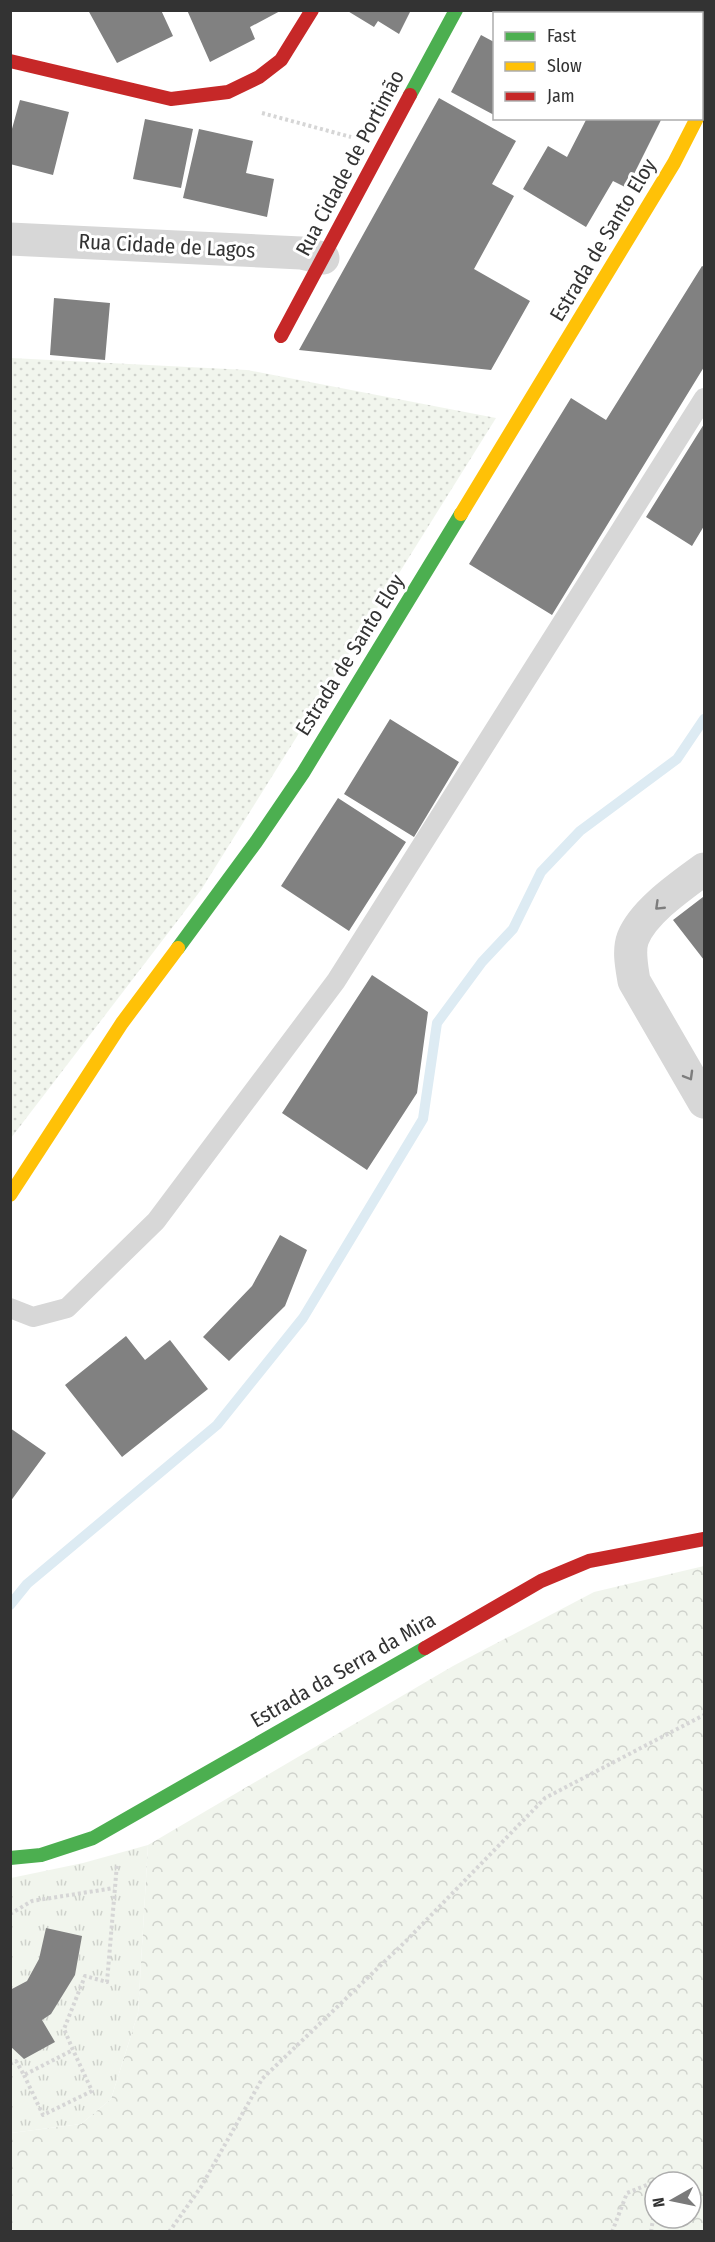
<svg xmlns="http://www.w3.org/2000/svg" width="715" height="2242" font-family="'Fira Sans Condensed',sans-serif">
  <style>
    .grass { fill: url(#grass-dots) }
    .forest { fill: url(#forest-crowns); fill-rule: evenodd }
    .park { fill: url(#park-tufts) }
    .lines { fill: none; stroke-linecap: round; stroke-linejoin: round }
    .stream { stroke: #ddebf3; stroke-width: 10 }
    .building { fill: #818181 }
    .path { stroke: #d6d6d6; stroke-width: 4; stroke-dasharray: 3 3; stroke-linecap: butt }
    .lane { stroke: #d7d7d7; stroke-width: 20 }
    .street { stroke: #d7d7d7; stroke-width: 33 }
    .fast { stroke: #4caf50; stroke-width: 14 }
    .slow { stroke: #ffc107; stroke-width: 14 }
    .jam { stroke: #c62828; stroke-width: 14 }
    .oneway { stroke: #7d7d7d }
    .labels { text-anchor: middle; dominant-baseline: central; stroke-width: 6; stroke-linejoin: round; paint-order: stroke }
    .street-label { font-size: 21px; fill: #333; stroke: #fff }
  </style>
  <defs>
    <pattern id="grass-dots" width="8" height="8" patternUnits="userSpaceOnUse" patternTransform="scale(1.5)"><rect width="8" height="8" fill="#f1f5ed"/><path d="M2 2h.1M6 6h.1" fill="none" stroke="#cfd2cc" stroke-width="1.8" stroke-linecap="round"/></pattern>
    <pattern id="forest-crowns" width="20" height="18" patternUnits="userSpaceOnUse" patternTransform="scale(1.5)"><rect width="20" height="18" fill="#f1f5ed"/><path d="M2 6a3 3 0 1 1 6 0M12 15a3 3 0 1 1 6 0" fill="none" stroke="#cfd2cc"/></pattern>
    <pattern id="park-tufts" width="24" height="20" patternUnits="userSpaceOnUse" patternTransform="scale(1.5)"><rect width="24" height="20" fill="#f1f5ed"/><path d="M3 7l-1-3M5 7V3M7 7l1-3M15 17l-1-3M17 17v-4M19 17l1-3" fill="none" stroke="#cfd2cc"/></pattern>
  </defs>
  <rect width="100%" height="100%" fill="#fff"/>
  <path class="grass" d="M11 358 247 370 496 418 201 890 11 1138Z"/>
  <path class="forest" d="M704 1566V2231L11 2232V2133L81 2124 111 2099 138 2013 148 1845 453 1666 594 1592ZM655 2182H691V2218H655Z"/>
  <path class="park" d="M148 1845 138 2013 111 2099 81 2124 11 2133V1878L83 1863Z"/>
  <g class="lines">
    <path class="stream" d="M10 1605 27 1584 217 1425 303 1318 423 1119 437 1023 482 962 513 929 541 872 580 831 677 759 704 719"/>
  </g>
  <path class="building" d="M88 10H161L173 36 117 63Z
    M187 10H282L250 27 255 39 210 62Z
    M346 10H411L399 34 378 21 374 27Z
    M481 35 494 42V115L451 92Z
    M439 98 516 141 492 184 514 196 474 269 530 301 491 370 299 350Z
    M20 100 69 112 53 175 10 164V136Z
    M587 118H662L627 188 613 181 586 227 523 189 548 146 567 157Z
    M145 119 193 129 181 188 133 179Z
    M199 129 253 141 246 173 274 179 267 217 183 198Z
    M702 266 704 267V367L552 615 469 564 571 398 606 420Z
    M54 298 110 303 105 360 50 355Z
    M704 424V526L692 546 646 517Z
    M390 719 459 762 414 837 344 794Z
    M338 798 406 842 349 931 281 886Z
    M703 897 704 899V960L673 920Z
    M372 975 428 1012 417 1093 367 1170 282 1113Z
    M280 1235 307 1250 285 1306 229 1361 203 1337 252 1286Z
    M126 1336 145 1360 170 1340 208 1389 122 1457 65 1385Z
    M10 1428 46 1453 10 1502Z
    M46 1928 82 1936 75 1975 51 2014 42 2020 55 2042 24 2059 10 2046V1990L27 1981 39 1959Z"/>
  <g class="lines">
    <path class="path" d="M262 113 351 137
      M10 1914 32 1901 114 1888
      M10 2064 16 2061 24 2075 73 2050 64 2029 85 1976 107 1982 117 1864
      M24 2075 43 2115 92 2091 73 2050
      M169 2232 201 2187 262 2079 405 1942 545 1798 704 1715
      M612 2232 627 2193 659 2180V2182
      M651 2232 655 2206"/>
    <path class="lane" d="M10 1308 33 1317 67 1308 156 1221 336 981 704 398"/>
    <path class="street" d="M10 239 301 253 323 258
      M704 869C681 886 644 911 633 938 628 951 632 968 634 981L704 1102"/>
    <path class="fast" d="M410 95 456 10
      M178 948 256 842 303 773 461 514
      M10 1858 41 1855 93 1838 425 1648"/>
    <path class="slow" d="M461 514 674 163 697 118
      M10 1195 122 1023 178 948"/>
    <path class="jam" d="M10 61 171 99 228 92 259 77 281 60 312 10
      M281 336 410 95
      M425 1648 541 1581 589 1561 704 1539"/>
  </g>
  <defs><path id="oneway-chevron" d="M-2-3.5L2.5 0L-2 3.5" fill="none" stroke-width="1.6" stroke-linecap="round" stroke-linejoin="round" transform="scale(1.5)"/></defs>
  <g class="oneway">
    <use href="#oneway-chevron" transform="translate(659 906) rotate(136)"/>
    <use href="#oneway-chevron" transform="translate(689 1076) rotate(60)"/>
  </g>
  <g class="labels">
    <g class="street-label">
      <text transform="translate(350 163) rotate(-62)">Rua Cidade de Portimão</text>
      <text transform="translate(603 240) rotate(-59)">Estrada de Santo Eloy</text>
      <text transform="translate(167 246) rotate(3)">Rua Cidade de Lagos</text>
      <text transform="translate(350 655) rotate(-58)">Estrada de Santo Eloy</text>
      <text transform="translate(343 1670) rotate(-30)">Estrada da Serra da Mira</text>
    </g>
  </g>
  <rect width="715" height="2242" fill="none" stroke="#333333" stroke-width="24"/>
  <rect x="493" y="12" width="210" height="108" fill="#ffffff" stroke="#adadad" stroke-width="1.5"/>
  <rect x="505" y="32" width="30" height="9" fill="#4caf50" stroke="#adadad" stroke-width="1.5"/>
  <text x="547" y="42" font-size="18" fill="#333333">Fast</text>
  <rect x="505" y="62" width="30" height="9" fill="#ffc107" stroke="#adadad" stroke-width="1.5"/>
  <text x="547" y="72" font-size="18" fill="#333333">Slow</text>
  <rect x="505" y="92" width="30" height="9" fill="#c62828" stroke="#adadad" stroke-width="1.5"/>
  <text x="547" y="102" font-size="18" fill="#333333">Jam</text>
  <g transform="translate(673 2200) rotate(261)"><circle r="28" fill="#ffffff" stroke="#adadad" stroke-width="1.5"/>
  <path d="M0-4.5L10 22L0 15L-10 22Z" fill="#7a7a7a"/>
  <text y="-9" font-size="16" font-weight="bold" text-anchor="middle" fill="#333333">N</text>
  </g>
</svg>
